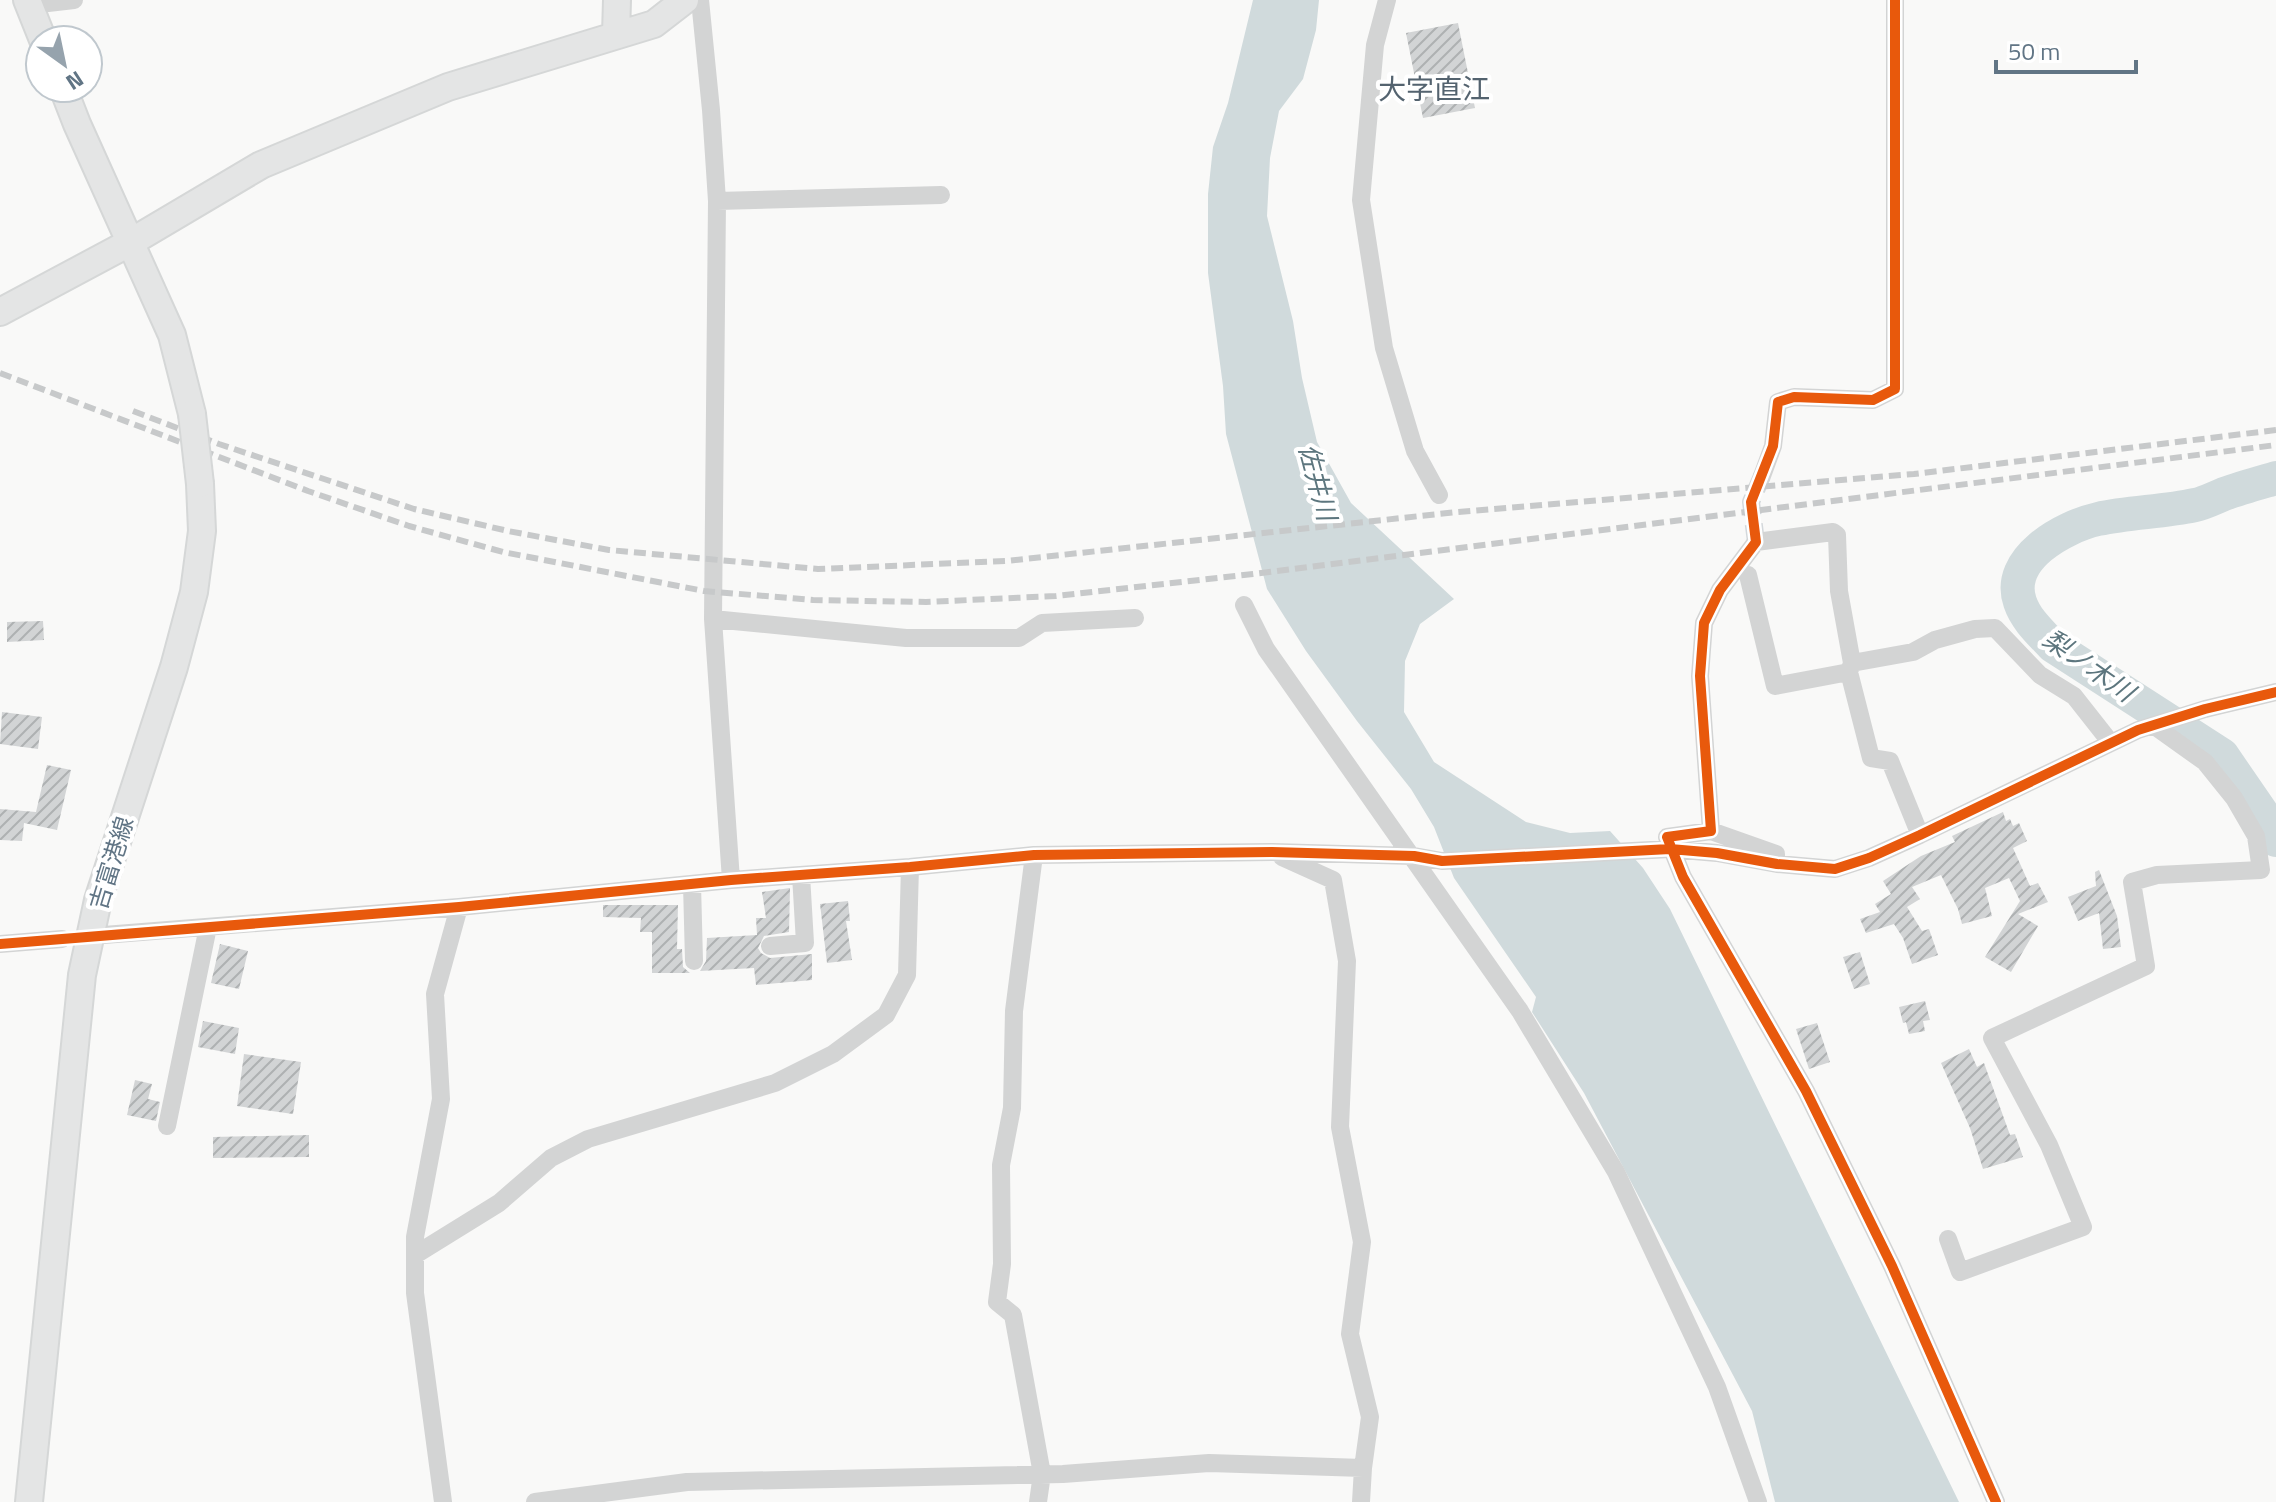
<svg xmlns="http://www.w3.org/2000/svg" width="2276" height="1502" font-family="'Titillium Web','Noto Sans JP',sans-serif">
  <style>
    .water { fill: #d0dadc }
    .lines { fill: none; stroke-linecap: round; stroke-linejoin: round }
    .river { stroke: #d0dadc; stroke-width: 34 }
    .building { fill: url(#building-hatch) }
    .street-tunnel { stroke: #d3d8db; stroke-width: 18; stroke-dasharray: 18 9; stroke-linecap: butt }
    .secondary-casing { stroke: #d5d7d7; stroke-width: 30 }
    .street { stroke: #d3d4d4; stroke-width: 18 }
    .secondary { stroke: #e4e5e5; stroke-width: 26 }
    .rail { stroke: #c7c9ca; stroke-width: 6; stroke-dasharray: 12 6; stroke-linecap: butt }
    .secondary-bridge-casing { stroke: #d5d7d7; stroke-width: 30; stroke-linecap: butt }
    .secondary-bridge { stroke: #e4e5e5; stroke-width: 26 }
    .cycleway-casing { stroke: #fff; stroke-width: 15 }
    .cycleway { stroke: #e8590c; stroke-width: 10 }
    .labels { text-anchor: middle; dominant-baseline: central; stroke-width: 8; stroke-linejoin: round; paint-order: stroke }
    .street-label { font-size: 24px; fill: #617585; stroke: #fff }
    .water-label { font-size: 26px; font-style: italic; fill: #5d767e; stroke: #fff }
    .quarter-label { font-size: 28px; fill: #54636f; stroke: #fff }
  </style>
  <defs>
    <pattern id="building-hatch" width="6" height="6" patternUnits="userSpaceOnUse" patternTransform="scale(2)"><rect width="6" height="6" fill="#d2d4d5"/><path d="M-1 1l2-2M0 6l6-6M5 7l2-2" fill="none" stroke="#aeb1b2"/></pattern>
  </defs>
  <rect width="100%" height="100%" fill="#f9f9f8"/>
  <path class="water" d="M1253 0H1319L1316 30 1303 79 1279 111 1270 158 1267 216 1293 321 1302 378 1317 442 1351 503 1454 599 1420 624 1405 661 1404 712 1434 762 1526 822 1570 833 1610 831 1643 868 1670 909 1959 1502H1775L1752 1411 1584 1093 1532 1012 1536 997 1454 878 1434 827 1411 789 1357 721 1306 651 1267 589 1226 434 1223 386 1208 273V194L1213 147 1228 103Z"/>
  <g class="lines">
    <path class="river" d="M2276 478C2259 483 2241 488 2224 494 2214 498 2205 503 2195 505 2163 512 2130 512 2098 519 2063 527 2005 559 2020 602 2026 620 2041 633 2053 646L2222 755 2266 819 2276 840"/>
  </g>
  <path class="building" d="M1458 23 1475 108 1423 118 1406 33Z
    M43 621 44 640 7 642V622Z
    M2 712 42 717 38 749 0 744Z
    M47 765 71 770 57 830 24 823 22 841 0 840V809L36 812Z
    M2003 812 2006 821 2010 819 2013 826 2019 823 2027 841 2013 848 2030 886 2038 883 2048 902 2018 914 2038 926 2011 972 1985 957 2020 901 2009 878 1985 888 1992 916 1962 924 1958 909 1941 875 1912 887 1920 899 1907 907 1922 931 1929 929 1938 955 1912 964 1903 938 1894 924 1866 933 1860 919 1880 912 1875 904 1891 894 1883 881 1921 856 1955 842 1952 836Z
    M2099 870 2117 916 2121 947 2103 949 2099 913 2078 921 2068 897 2096 886 2095 872Z
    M790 888 789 932 764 936 758 948 761 953 770 958 812 954V980L756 985 754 968 700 971 706 961 707 938 757 935 756 918H766L762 892Z
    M848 901 850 921H846L852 960 827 963 820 904Z
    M603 905H678L677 949H682L683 967 690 973H652V932H640L641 918 603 917Z
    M220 944 248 951 239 989 211 983Z
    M1860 952 1870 984 1854 989 1843 957Z
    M1925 1001 1930 1020 1923 1021 1925 1031 1909 1034 1906 1022 1903 1023 1899 1007Z
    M203 1021 239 1028 235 1054 198 1047Z
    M1817 1023 1830 1062 1809 1069 1796 1029Z
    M1969 1049 1977 1067 1984 1063 2010 1135 2015 1134 2023 1157 1983 1169 1970 1128 1941 1063Z
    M244 1054 301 1062 293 1114 237 1106Z
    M135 1080 152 1084 148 1099 160 1102 156 1121 127 1115Z
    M309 1135V1157L213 1158V1137Z"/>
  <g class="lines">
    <path class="street-tunnel" d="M1756 542 1751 502 1762 476"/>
    <g class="secondary-casing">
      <path id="secondary" d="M27 0 43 40
        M616 35 617 0
        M63 88 77 124 172 335 192 414
        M0 312 131 242 261 165 448 87 654 24 685 0
        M29 1502 82 975 98 900 174 667 194 592 202 531 200 484"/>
    </g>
    <path class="street" d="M700 0 711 110 717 201 713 619 731 880
      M1387 0 1375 45 1361 200 1384 348 1415 451 1439 495
      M48 3 74 0
      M717 201 941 195
      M1762 476 1773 446 1778 402 1794 397 1873 400 1895 389V0
      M1748 575 1775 686 1849 672 1852 663 1913 652 1935 640 1975 629 1995 628 2040 675 2074 696 2111 743
      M1244 605 1266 649 1520 1011 1616 1172 1717 1387 1758 1502
      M713 619 906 638H1019L1042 623 1135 618
      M1852 663 1839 591 1837 535 1833 532 1756 542 1720 590 1704 623 1700 676 1711 831 1667 837 1683 877 1806 1091 1892 1266 1996 1502
      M1849 672 1871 758 1890 761 1920 835
      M1711 831 1776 854V858
      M1034 855 1014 1011 1012 1108 1001 1165 1002 1264 997 1302 1013 1315 1042 1474 1038 1502
      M692 884 694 961
      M104 935 459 907 731 880 910 867 1034 855 1272 852 1414 856 1442 861 1670 849 1717 853 1777 864 1835 869 1869 858 1920 835 2138 730 2205 709 2276 692
      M0 944 62 939
      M770 946 805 943 801 875
      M167 1126 208 927
      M1948 1239 1960 1272 2083 1227 2049 1145 1992 1038 2146 966 2132 882 2157 875 2261 870 2256 836 2234 798 2205 762 2153 725
      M415 1255 499 1203 551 1158 588 1139 775 1083 833 1054 886 1015 907 975 910 867
      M443 1502 415 1293V1237L441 1099 435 994 459 907
      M535 1502 687 1482 1063 1474 1209 1463 1363 1468 1370 1417 1350 1334 1362 1242 1340 1127 1347 961 1333 880 1282 857
      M1361 1502 1363 1468"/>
    <use href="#secondary" class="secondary"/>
    <path class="rail" d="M0 373 308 491 409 526 503 552 704 591 813 600 926 602 1056 596 1253 574 2276 445
      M133 411 219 444 414 509 508 531 609 550 818 569 1006 561 1457 512 1914 474 2276 430"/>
    <g class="secondary-bridge-casing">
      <path id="secondary-bridge" d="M192 414 200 484"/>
    </g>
    <use href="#secondary-bridge" class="secondary-bridge"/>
    <g class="cycleway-casing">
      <path id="cycleway" d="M1895 0V389L1873 400 1794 397 1778 402 1773 446 1751 502 1756 542 1720 590 1704 623 1700 676 1711 831 1667 837 1683 877 1806 1091 1892 1266 1996 1502
        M0 944 459 907 731 880 910 867 1034 855 1272 852 1414 856 1442 861 1670 849 1717 853 1777 864 1835 869 1869 858 1920 835 2138 730 2205 709 2276 692"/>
    </g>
    <use href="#cycleway" class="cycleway"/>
  </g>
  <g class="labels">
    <g class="street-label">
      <text transform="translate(111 863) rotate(-73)">吉富港線</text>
    </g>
    <g class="water-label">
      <text transform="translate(1318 482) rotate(75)">佐井川</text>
      <text transform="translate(2089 665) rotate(35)">梨ノ木川</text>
    </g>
    <g class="quarter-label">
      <text x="1434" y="88">大字直江</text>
    </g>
  </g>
  <g transform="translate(64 64) rotate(147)"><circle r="38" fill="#ffffff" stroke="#c0c8ce" stroke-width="2"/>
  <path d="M0-6L14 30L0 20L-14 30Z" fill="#96a3ad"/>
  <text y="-12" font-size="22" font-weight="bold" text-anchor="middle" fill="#617585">N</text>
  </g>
  <path d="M1996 60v12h140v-12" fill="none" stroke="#617585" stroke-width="4"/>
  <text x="2008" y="60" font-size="24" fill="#617585" stroke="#ffffff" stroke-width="6" paint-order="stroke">50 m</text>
</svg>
